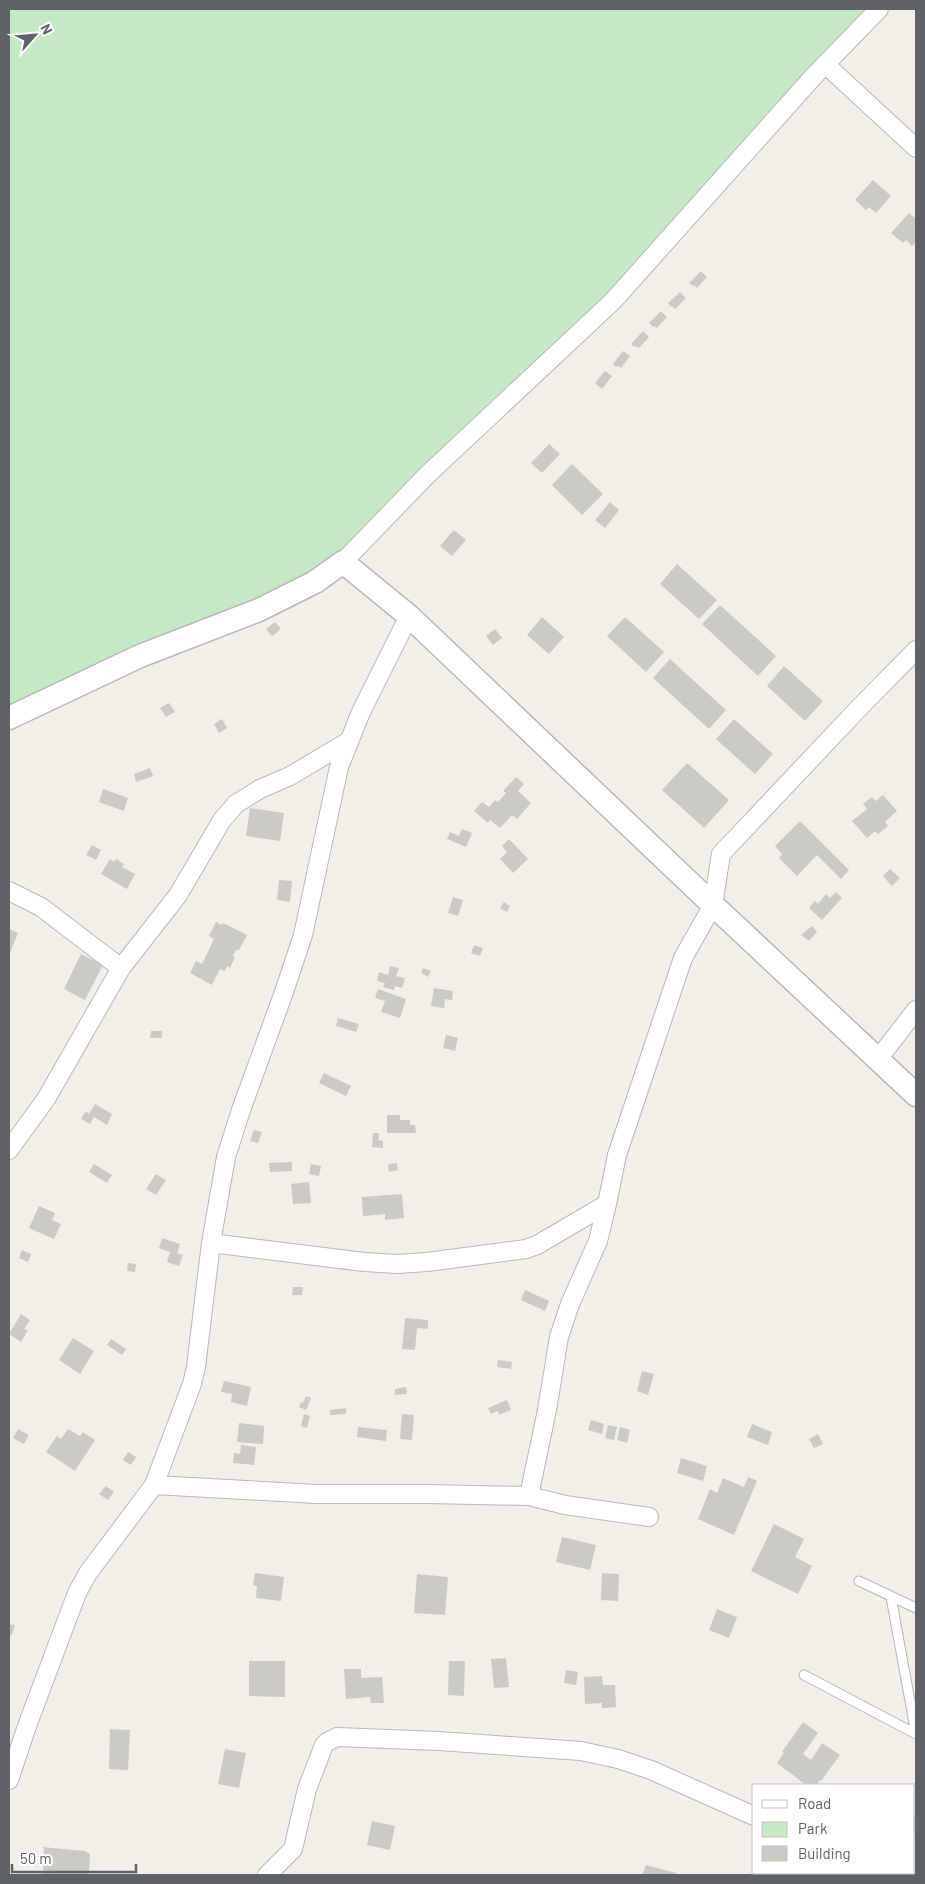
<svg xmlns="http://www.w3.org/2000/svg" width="925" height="1884" font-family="Barlow,sans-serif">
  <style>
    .green { fill: #c5e8c5 }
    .building { fill: #cccac5 }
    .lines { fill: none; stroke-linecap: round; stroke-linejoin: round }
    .service-casing { stroke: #b5b8bc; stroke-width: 11 }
    .minor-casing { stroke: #b5b8bc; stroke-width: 20 }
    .tertiary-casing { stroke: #b5b8bc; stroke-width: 25 }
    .service { stroke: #fff; stroke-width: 9 }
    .minor { stroke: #fff; stroke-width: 18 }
    .tertiary { stroke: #fff; stroke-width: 22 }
  </style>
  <rect width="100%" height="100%" fill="#f1efe8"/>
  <path class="green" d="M9 9H879L613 301 343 562 9 718Z"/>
  <path class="building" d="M873 180 891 196 876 213 869 207 866 210 855 200Z
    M909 213 916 219V242L912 246 906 240 903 243 891 233Z
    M701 271 707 277 697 288 694 285 693 286 689 283Z
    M680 292 686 298 675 309 672 306 671 307 668 303Z
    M661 311 667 317 657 328 654 326 653 327 649 323Z
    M643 331 649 337 639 348 636 346 635 347 631 344Z
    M623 351 630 356 621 368 618 366 616 367 613 364Z
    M605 371 612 376 602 389 595 383Z
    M549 444 560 454 542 473 531 463Z
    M572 464 603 494 582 515 552 485Z
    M610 502 619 510 605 528 595 520Z
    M454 530 466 540 452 556 440 546Z
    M677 564 717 600 699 619 660 584Z
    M720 605 776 656 758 676 702 624Z
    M542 617 564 637 549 654 527 635Z
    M625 617 664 652 646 672 607 636Z
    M275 622 281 629 272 636 266 629Z
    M495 629 502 638 493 645 486 636Z
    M670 659 726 710 709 729 653 678Z
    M784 666 823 701 805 721 767 686Z
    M169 703 175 712 166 717 160 708Z
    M222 719 227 728 219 733 214 724Z
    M734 719 773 754 755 774 716 739Z
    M687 763 729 800 704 828 662 790Z
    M150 768 153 776 136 782 134 774Z
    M516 777 524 784 518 791 531 803 517 819 512 815 500 828 490 820 488 823 474 811 482 802 489 807 495 800 498 802 506 793 503 791Z
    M103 789 128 798 124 811 99 802Z
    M883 795 897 811 885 822 888 826 878 834 875 831 867 838 852 821 867 809 863 804 872 797 876 801Z
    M250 808 284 813 280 841 246 836Z
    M800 821 849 870 841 879 817 855 797 876 779 858 782 854 775 846Z
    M462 829 472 833 466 847 447 839 450 832 459 836Z
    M509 839 528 859 513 873 500 859 507 852 502 846Z
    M92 845 101 850 96 860 86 855Z
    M110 859 114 862 116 859 124 864 122 867 135 874 127 889 101 874Z
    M890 869 900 878 892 886 883 876Z
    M279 880 292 881 290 902 277 900Z
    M836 892 842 898 822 920 809 908 815 901 818 904 826 894 830 898Z
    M453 897 463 900 458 916 448 913Z
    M504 902 510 906 507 912 500 908Z
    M216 922 222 925 223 923 247 935 239 950H236L233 956 235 957 230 968 227 966 225 971 220 969 212 985 190 973 196 961 202 964 214 939 209 936Z
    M812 926 817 932 809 941 801 935Z
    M9 929 18 933 9 956Z
    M474 945 483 948 480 956 471 953Z
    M81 954 103 965 85 1000 64 989Z
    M390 966 399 968 396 976 405 978 402 988 395 986 394 990 383 987 385 983 377 981 379 972 388 975Z
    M423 968 431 971 428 977 421 973Z
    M434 988 453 991 452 1000 445 999 444 1008 431 1006Z
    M378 989 406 999 400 1018 381 1012 385 1001 375 998Z
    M338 1018 359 1024 356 1032 336 1026Z
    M151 1031H162V1038H150Z
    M446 1035 458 1038 455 1051 443 1048Z
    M324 1073 351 1086 346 1096 319 1083Z
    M95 1104 112 1114 107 1125 94 1117 90 1124 81 1119 86 1111 89 1114Z
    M387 1115H400V1120H410V1125H415L416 1133H387Z
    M254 1130 262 1132 258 1143 250 1141Z
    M373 1133H379L378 1140 383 1141V1148L372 1147Z
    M292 1162V1171L270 1172 269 1163Z
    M397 1163 398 1170 389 1172 388 1164Z
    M94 1164 112 1175 107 1183 89 1172Z
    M311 1164 321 1166 319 1176 309 1174Z
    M156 1174 166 1180 156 1195 146 1189Z
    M309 1182 311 1203 293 1204 291 1184Z
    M402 1194 404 1218 385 1220V1214L363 1216 362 1197Z
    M39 1206 55 1213 52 1220 61 1224 54 1239 29 1228Z
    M162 1238 180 1244 177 1253 183 1255 179 1266 167 1262 170 1252 159 1248Z
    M22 1250 31 1254 28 1262 19 1258Z
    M128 1263 136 1264 135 1272 127 1271Z
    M293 1287H303L302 1295H292Z
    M525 1290 549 1301 545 1311 521 1300Z
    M21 1314 30 1320 24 1329 28 1330 21 1342 9 1334Z
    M405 1318 428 1320V1329L417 1328 415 1350 402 1349Z
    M73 1338 94 1351 80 1374 59 1360Z
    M111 1339 126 1349 122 1355 107 1345Z
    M498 1360 512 1362 511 1369 497 1367Z
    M642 1371 654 1374 648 1395 637 1391Z
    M224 1381 251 1387 247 1406 231 1402 232 1394 221 1392Z
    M406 1387 407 1394 395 1395V1389Z
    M306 1396 311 1398 306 1410 299 1407 301 1402 303 1403Z
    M507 1400 511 1410 499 1415 498 1411 491 1414 488 1408Z
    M346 1408V1414L330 1415V1410Z
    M304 1414 310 1416 307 1428 301 1426Z
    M402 1414 414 1415 412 1440 400 1439Z
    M591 1420 604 1424 602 1434 588 1430Z
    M239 1423 264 1426 263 1444 237 1442Z
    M752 1424 772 1432 768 1445 747 1437Z
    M608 1425 617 1427 614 1440 605 1438Z
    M358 1427 387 1430 386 1441 357 1437Z
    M620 1427 630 1430 627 1443 617 1440Z
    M18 1429 29 1435 24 1444 13 1438Z
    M68 1429 80 1436 83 1432 95 1440 75 1471 46 1452 57 1436 61 1439Z
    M818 1434 823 1444 814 1448 809 1439Z
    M241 1445 256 1447 254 1465 233 1463 234 1453 240 1454Z
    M128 1452 136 1457 131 1465 123 1460Z
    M681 1458 707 1466 703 1481 677 1473Z
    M748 1477 757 1481 734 1535 698 1519 710 1489 717 1493 723 1478 744 1487Z
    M106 1486 114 1492 108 1500 99 1494Z
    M774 1524 804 1539 795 1557 812 1566 798 1594 751 1571Z
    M562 1537 596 1545 590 1570 556 1562Z
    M255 1573 284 1577 281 1601 256 1598 257 1586 253 1585Z
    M602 1573 619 1574 618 1601 601 1600Z
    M417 1574 448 1577 445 1615 414 1613Z
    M717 1609 737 1617 729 1638 709 1630Z
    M9 1624 15 1625 12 1635H9Z
    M506 1658 509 1687 494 1688 491 1659Z
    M249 1661H285V1697L249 1696Z
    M449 1661H465L464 1696 448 1695Z
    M344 1669H361V1678L382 1677 384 1703H371L370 1697 346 1699Z
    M566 1670 578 1672 576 1685 564 1683Z
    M602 1676 603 1685H615L616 1707 602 1708V1703L585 1704 584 1677Z
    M803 1722 818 1733 803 1754 811 1760 822 1743 840 1755 821 1781 820 1780 816 1785H806L777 1763 784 1753 782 1752Z
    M110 1729 130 1730 128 1770 109 1769Z
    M225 1749 246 1753 239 1788 218 1784Z
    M914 1815 916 1818V1833L914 1835Z
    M372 1821 395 1826 390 1850 367 1845Z
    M42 1847 85 1851 90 1854 89 1875 43 1874 44 1849Z
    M646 1865 676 1873V1875H642Z"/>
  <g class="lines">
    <g class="service-casing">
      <path id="service" d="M859 1581 916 1608
        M891 1597 916 1734
        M804 1675 916 1734"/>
    </g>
    <g class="minor-casing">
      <path id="minor" d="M825 64 916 148
        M343 562 427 475 613 301 813 77 879 9
        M9 891 41 907 121 968
        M878 1059 916 1010
        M9 1150 46 1099 121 968 178 895 222 820 236 804 260 789 290 776 349 741
        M211 1243 364 1262 398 1264 427 1262 526 1249 537 1245 607 1204 617 1155 683 958 713 905 721 854 858 709 916 650
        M154 1485 317 1494H427L529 1496 565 1505 649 1517
        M529 1496 547 1410 559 1337 570 1304 598 1241 607 1204
        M9 1780 27 1726 77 1593 88 1573 154 1485 192 1384 196 1367 211 1243 226 1157 241 1110 284 992 303 935 339 767 361 712 409 616
        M863 1873 866 1875
        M267 1875 293 1849 307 1789 324 1745 327 1742 337 1737 439 1741 581 1751 618 1759 651 1770 754 1816"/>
    </g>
    <g class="tertiary-casing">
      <path id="tertiary" d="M9 718 140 656 259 610 315 582 343 562 409 616 713 905 916 1095"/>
    </g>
    <use href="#service" class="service"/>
    <use href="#minor" class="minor"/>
    <use href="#tertiary" class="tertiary"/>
  </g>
  <rect width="925" height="1884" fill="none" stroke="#5f6368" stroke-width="20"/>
  <rect x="752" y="1784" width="162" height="90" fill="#ffffff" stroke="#bfc1c3"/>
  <rect x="762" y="1800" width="25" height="8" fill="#ffffff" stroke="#bfc1c3"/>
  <text x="798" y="1809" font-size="15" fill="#5f6368">Road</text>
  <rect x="762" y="1822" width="25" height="15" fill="#c5e8c5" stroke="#bfc1c3"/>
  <text x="798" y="1834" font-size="15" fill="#5f6368">Park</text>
  <rect x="762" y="1846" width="25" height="15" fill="#cccac5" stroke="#bfc1c3"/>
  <text x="798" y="1859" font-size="15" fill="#5f6368">Building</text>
  <g transform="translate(35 35) rotate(63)" stroke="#ffffff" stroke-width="4" paint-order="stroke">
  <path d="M0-4L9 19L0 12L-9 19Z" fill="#5f6368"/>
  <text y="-8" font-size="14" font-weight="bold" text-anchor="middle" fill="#5f6368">N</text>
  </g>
  <path d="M12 1864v8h124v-8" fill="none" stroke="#5f6368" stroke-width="2.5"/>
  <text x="20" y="1864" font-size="15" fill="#5f6368" stroke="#ffffff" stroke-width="4" paint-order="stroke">50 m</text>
</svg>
